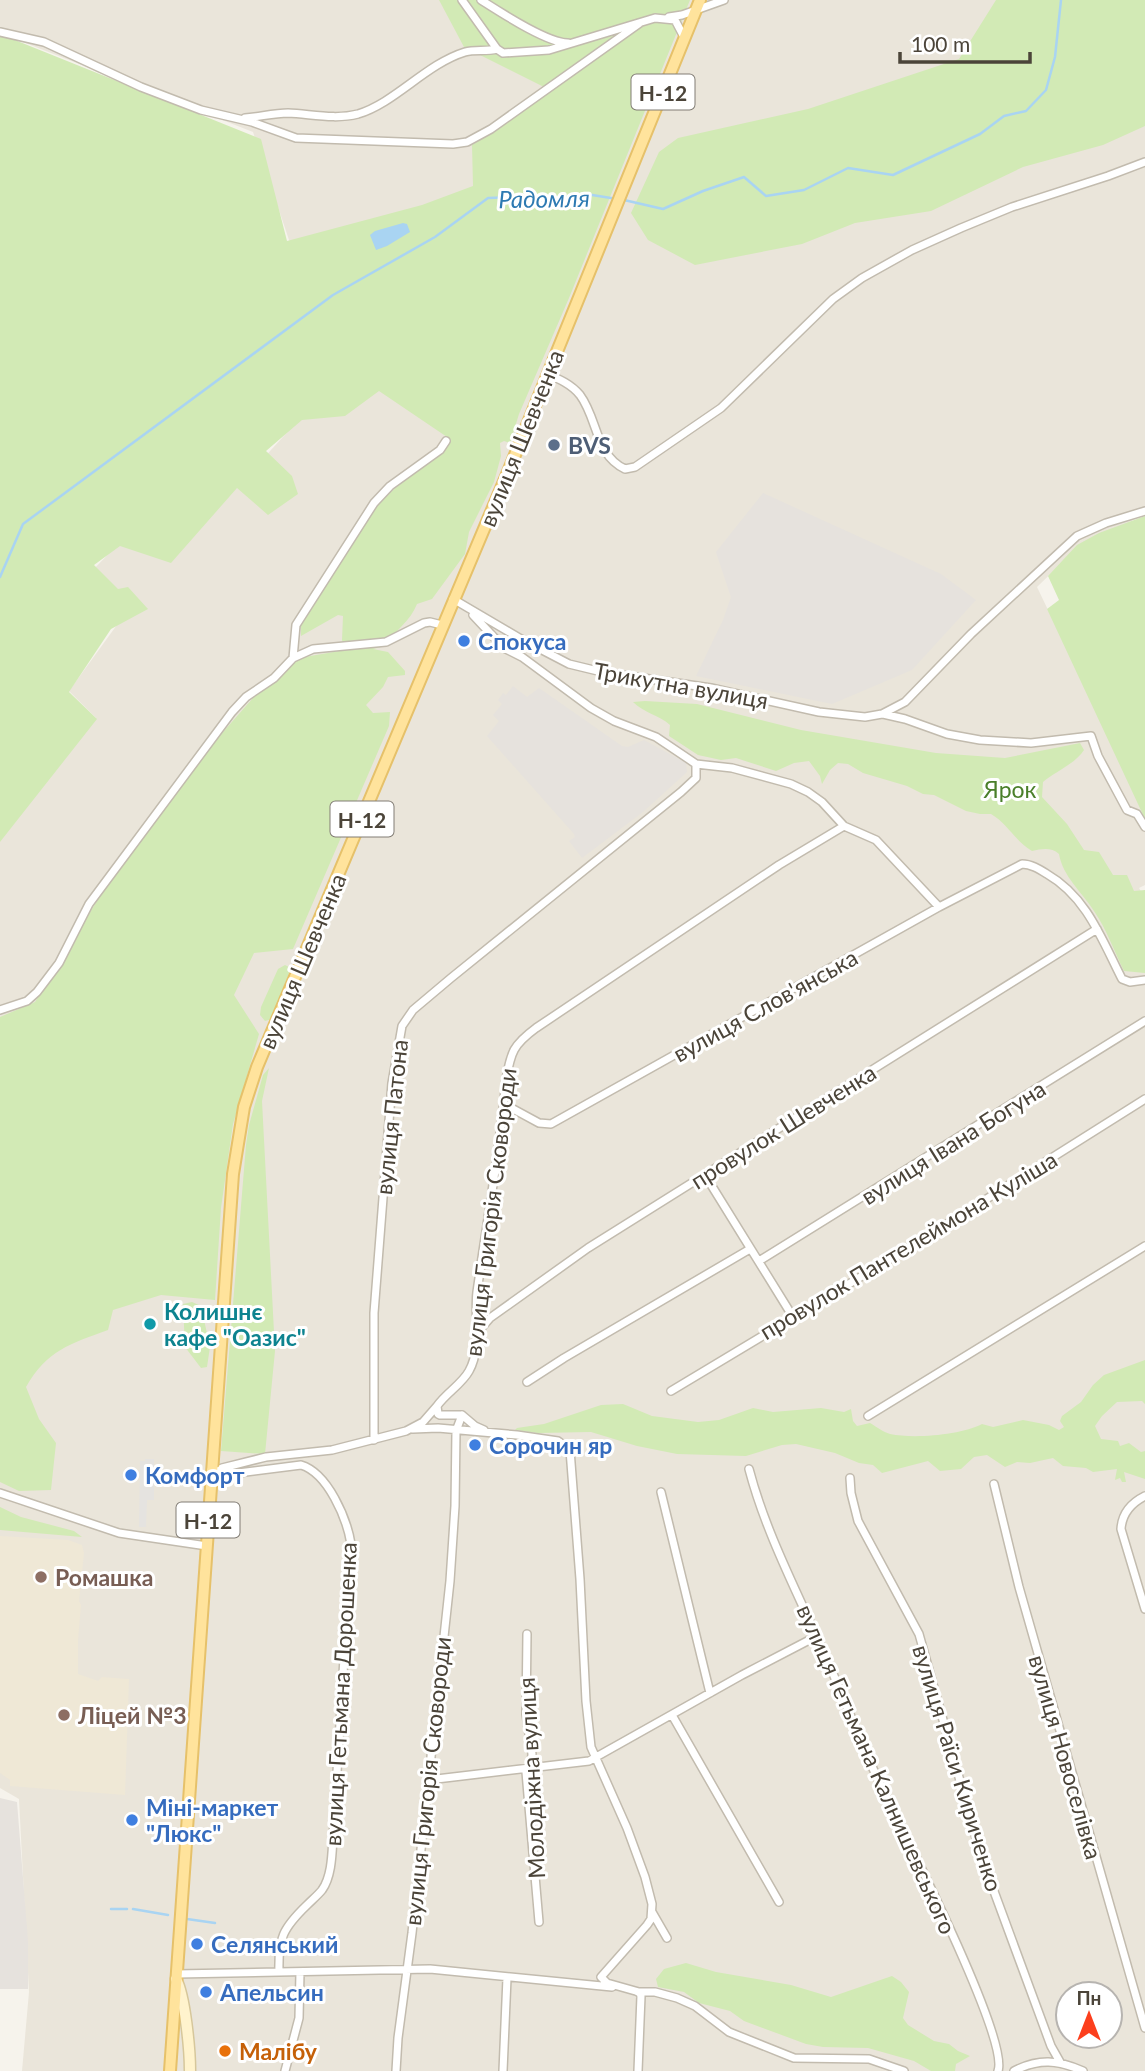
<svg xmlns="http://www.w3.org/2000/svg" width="1145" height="2071" font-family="Lato,sans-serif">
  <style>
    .residential { fill: #eae5da; fill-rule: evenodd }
    .industrial { fill: #e6e2dd }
    .education { fill: #efe8d6 }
    .green { fill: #d2eab5 }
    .parking { fill: #e5e3e0 }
    .water { fill: #a9d4f2 }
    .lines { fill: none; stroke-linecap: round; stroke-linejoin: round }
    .stream { stroke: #a9d4f2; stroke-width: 2.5 }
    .street-casing { stroke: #c2bbae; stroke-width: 10 }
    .secondary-casing { stroke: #d6c79b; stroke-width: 13 }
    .primary-casing { stroke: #e6c16a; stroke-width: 14 }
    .street { stroke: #fff; stroke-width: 7 }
    .secondary { stroke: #fff3cd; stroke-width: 10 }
    .primary { stroke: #ffe39c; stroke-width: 10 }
    .service-dot { fill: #5c6f8a; stroke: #fff; stroke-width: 2.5 }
    .shop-dot { fill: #3f7fe0; stroke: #fff; stroke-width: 2.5 }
    .culture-dot { fill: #0f9aa8; stroke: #fff; stroke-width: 2.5 }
    .education-dot { fill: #8d6e63; stroke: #fff; stroke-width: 2.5 }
    .food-dot { fill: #e8710a; stroke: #fff; stroke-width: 2.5 }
    .labels { text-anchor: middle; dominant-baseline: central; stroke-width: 6; stroke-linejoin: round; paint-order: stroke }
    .shield { fill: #fff; stroke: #817c74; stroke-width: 2 }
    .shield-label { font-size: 21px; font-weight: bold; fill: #4b4439 }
    .street-label { font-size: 23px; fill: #4b4439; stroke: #fff }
    .service-label { font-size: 23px; font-weight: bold; fill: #4e5e75; stroke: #fff; text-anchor: start }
    .shop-label { font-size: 23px; font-weight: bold; fill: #366cbe; stroke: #fff; text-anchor: start }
    .park-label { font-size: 23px; fill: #4a7f2a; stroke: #fff }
    .culture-label { font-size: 23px; font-weight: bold; fill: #0d838f; stroke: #fff; text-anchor: start }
    .education-label { font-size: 23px; font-weight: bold; fill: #785e54; stroke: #fff; text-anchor: start }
    .food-label { font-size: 23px; font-weight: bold; fill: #c56008; stroke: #fff; text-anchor: start }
    .water-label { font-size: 24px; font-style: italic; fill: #2e7ab2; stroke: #fff }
  </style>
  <rect width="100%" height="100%" fill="#f6f3ec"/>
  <path class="residential" d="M0 0H1145V514L1074 551 1037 587 1145 812V885L1139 888 1145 898V2071H22L29 1992 19 1799 0 1788V837L96 718 69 691 127 611 91 572 120 542 170 560 304 414 377 382 289 240 253 132 0 33ZM1068 1994H1110V2036H1068Z"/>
  <path class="industrial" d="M763 493 941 574 976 600 912 670 832 704 696 676 723 620 731 597 716 552Z
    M513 686 527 697 539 688 622 746 628 747 644 740 686 763 687 772 643 812 582 858 569 841 575 837 574 834 487 736 499 721 493 715 502 704 498 700 503 693 506 695Z
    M0 1798 17 1802 28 1941V1989H0Z"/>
  <path class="education" d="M0 1536 68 1540 82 1545 84 1553 79 1601 81 1605 78 1641V1674L98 1681 102 1677 129 1679 125 1795 10 1786V1780L0 1773Z"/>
  <path class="green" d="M439 0H690L569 298 519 414 510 443 504 441 500 443 501 456 494 482 469 532 465 554 432 599 417 604C410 622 395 630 385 646L373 649 388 652 405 671V675L388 677 383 687 366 705 373 713 390 712 389 726 293 949 254 953 234 995 259 1034 233 1124 221 1208 215 1300 161 1295 113 1310 108 1330C70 1344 47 1350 26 1387L39 1419 56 1443 51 1490 19 1491 0 1482V1017L35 1002 100 896 216 740 253 698 299 658 345 650 342 640 343 616 338 615 301 636V624L377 504 407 478 439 456 450 439 379 391 345 416 302 420 266 451 292 476 298 494 268 515 237 488 171 563 120 546 94 565 118 589 128 587 148 609 111 629 69 692 97 719 0 842V34L261 139 287 241 422 205 473 186 472 145 552 91 464 47Z
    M996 0H1145V126L1103 145 1023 167 931 211 855 223 802 244 695 265 648 240 631 213 659 152 678 138 808 109 959 59Z
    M1145 516V819L1047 609 1059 600 1048 576 1077 545 1099 533Z
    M645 701 697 704 801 730 936 753 1005 758 1080 743 1084 750C1075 764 1056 771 1043 782L1042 797 1067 824 1084 850 1099 852 1113 875H1127L1134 891 1145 890V973L1124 971C1114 951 1107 930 1094 911 1082 892 1063 877 1059 854 1051 847 1042 849 1032 851 1015 841 1008 824 991 814H980L966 811 934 795 923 794 907 786 863 773 848 764 838 763 830 770 822 784 820 776 809 761 794 763 776 771 736 758 721 760 698 755 669 736 670 725C659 715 644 713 633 702Z
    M285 965 289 967V973L272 1019 265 1021 260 1015 261 1007 278 969Z
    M269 1068 262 1101 275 1351 265 1454 221 1451 246 1145 249 1125 263 1075Z
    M192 1302 201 1306 210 1347 207 1367 201 1368 185 1347 183 1304Z
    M1145 1360V1404L1142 1401 1117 1402 1102 1416 1095 1426 1101 1439 1118 1441 1120 1446 1129 1443 1141 1452 1145 1451V1479L1124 1472 1126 1482H1122L1120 1478 1115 1480 1117 1469 1093 1472 1086 1468 1063 1466 1053 1458 1030 1463 1017 1462 1005 1467 987 1455 974 1457 961 1469 940 1471 928 1461 882 1473 873 1465 859 1463 835 1453 796 1444 782 1445 746 1456 677 1454 637 1446 591 1432 538 1433 515 1430 517 1428 544 1424 601 1405 623 1404 652 1416 698 1422 719 1420 753 1408 773 1412 821 1408 844 1412 851 1409 853 1421 857 1426 870 1423C877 1427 883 1432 890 1434 914 1439 961 1435 982 1424L993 1427 1023 1420 1049 1425 1059 1430 1064 1427 1060 1421 1062 1416 1081 1402 1093 1385 1104 1375Z
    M0 1507 21 1517 74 1531 82 1537 0 1530Z
    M686 1963 716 1972 791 1985 831 1997 892 1976 901 1982 909 1992 903 2018 908 2025 934 2041 949 2044 958 2051 970 2056 956 2064 955 2071H931L914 2061 868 2048 823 2047 806 2044 744 2021 730 2011 699 2003 684 1992 658 1987 656 1979 664 1969Z"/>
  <path class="parking" d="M145 1459H154V1500H147L146 1527H139L140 1461H145Z"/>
  <path class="water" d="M403 223 407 224 410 232 387 246 376 250 370 235 375 231Z"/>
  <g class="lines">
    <path class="stream" d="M624 200 663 209 703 191 744 177 766 196 804 190 848 168 893 175 980 134 1004 116 1026 111 1046 90 1055 57 1061 0
      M0 577 23 524 333 295 435 237 488 198 514 197 534 203 586 194 617 199
      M111 1909H127
      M133 1909 168 1915
      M187 1919 215 1923"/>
    <g class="street-casing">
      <path id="street" d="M462 0 497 49 503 53 549 50 655 18 675 20 684 37
        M481 0C500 12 547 43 568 43
        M669 17 682 15 724 0
        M0 32 44 42 141 87 201 110 252 122 296 138 453 144 467 142 491 129 640 23
        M245 118C259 117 274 113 288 113 311 114 335 120 358 114 395 103 426 64 465 52 475 49 486 52 497 49
        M547 374C559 379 571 384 580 395 598 419 595 455 625 469L635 467 721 408 833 299 862 278 912 250 961 228 1012 207 1108 176 1145 162
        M453 599 521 639 569 664 602 672 711 688 819 712 865 717 882 714 905 702 971 634 1077 536 1106 523 1145 511
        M473 615 504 648 522 657 591 708 614 721 656 737 696 764 732 768 791 784 808 792 822 802 844 826 876 840 939 907
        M293 658 313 649 386 642 424 623 430 622 442 625
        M883 714 905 719 947 734 980 740 1031 743 1091 736 1098 756 1127 810 1137 814 1145 827
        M0 1010 27 1001 37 992 59 963 89 904 232 712 246 697 274 678 293 658 296 625 374 503 390 486 440 450 446 441
        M504 1104 539 1123 551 1124 939 907 1022 864C1031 864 1039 869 1047 874 1087 897 1102 940 1122 979L1130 982 1145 980
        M705 1175 793 1317
        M759 1261 1145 1021
        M477 1333 490 1318 588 1248 1097 929
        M527 1382 564 1358 750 1249
        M671 1391 912 1246 1145 1099
        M462 1415 475 1426 484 1430
        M868 1416 1145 1246
        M413 1429 438 1428 517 1435 558 1441 570 1450 580 1579 586 1701 591 1747 627 1828 645 1877 652 1904 651 1919 647 1925 601 1977 607 1983 639 1992 641 1996 638 2071
        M374 1440V1313L392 1083 402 1026 413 1010 451 978 681 792 696 778V764
        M222 1468 266 1457 332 1450 406 1431 423 1422 437 1406
        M749 1469C765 1530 795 1588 821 1646 840 1688 856 1731 875 1773 896 1818 1010 2038 998 2071
        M211 1470 238 1473 301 1465C328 1473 347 1519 351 1544L333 1837C332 1853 332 1876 322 1890 318 1895 312 1900 307 1905 283 1928 278 1938 279 1972
        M850 1478 851 1493 858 1521 919 1634 981 1856 1051 2046 1060 2062
        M994 1484 1019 1587 1145 2028
        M661 1492 710 1693
        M0 1493 119 1533 207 1546
        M1145 1496C1131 1503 1122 1514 1121 1529L1145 1609
        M527 1634 526 1714 532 1754 531 1766 526 1772 539 1922
        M672 1715 779 1902
        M428 1780 589 1761 742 1675 817 1636
        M652 1912 667 1938
        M177 1974 430 1969 612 1987
        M638 1992H655L677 1998 695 2006 729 2032 794 2058 869 2059 904 2071
        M285 2071 299 2018 300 1972
        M396 2071 398 2038 412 1933 450 1581 455 1506 456 1431 462 1415H440L438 1414 437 1406C446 1393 462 1384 469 1371 482 1348 474 1316 477 1292 487 1221 500 1150 506 1079 511 1052 513 1045 536 1028L779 865 844 826
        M503 2071 507 1978
        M1014 2071C1039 2058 1058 2060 1083 2071"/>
    </g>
    <g class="secondary-casing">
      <path id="secondary" d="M176 1979C185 1996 190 2050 190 2071"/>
    </g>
    <g class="primary-casing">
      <path id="primary" d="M170 2071 233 1174 244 1107 257 1067 508 472 700 0"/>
    </g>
    <use href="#street" class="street"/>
    <use href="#secondary" class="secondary"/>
    <use href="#primary" class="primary"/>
  </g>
  <circle class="service-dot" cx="554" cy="445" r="7"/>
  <g class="shop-dot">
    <circle cx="464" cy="641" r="7"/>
    <circle cx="475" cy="1445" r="7"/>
    <circle cx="131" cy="1475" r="7"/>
    <circle cx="132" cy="1820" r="7"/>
    <circle cx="197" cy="1944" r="7"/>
    <circle cx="206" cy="1992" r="7"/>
  </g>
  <circle class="culture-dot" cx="150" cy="1324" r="7"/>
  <g class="education-dot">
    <circle cx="41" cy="1577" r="7"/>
    <circle cx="64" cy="1715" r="7"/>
  </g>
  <circle class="food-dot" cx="225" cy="2051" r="7"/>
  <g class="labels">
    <g class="shield">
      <rect x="631.5" y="74.5" width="63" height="35" rx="5"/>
      <rect x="330.5" y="801.5" width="63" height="35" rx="5"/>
      <rect x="176.5" y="1502.5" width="63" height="35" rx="5"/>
    </g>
    <g class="shield-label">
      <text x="663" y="92">Н-12</text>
      <text x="362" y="819">Н-12</text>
      <text x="208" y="1520">Н-12</text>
    </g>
    <g class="street-label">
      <text transform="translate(521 438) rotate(-68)">вулиця Шевченка</text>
      <text transform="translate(681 685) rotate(10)">Трикутна вулиця</text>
      <text transform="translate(302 961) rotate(-67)">вулиця Шевченка</text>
      <text transform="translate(765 1005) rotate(-29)">вулиця Слов'янська</text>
      <text transform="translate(391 1117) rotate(-84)">вулиця Патона</text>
      <text transform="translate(783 1126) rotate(-32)">провулок Шевченка</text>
      <text transform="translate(953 1142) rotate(-32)">вулиця Івана Богуна</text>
      <text transform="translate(490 1212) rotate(-83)">вулиця Григорія Сковороди</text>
      <text transform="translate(908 1245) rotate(-31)">провулок Пантелеймона Куліша</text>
      <text transform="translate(340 1694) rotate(-87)">вулиця Гетьмана Дорошенка</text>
      <text transform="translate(1066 1757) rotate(74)">вулиця Новоселівка</text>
      <text transform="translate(958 1768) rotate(73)">вулиця Раїси Кириченко</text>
      <text transform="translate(877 1769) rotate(66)">вулиця Гетьмана Калнишевського</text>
      <text transform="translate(531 1778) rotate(-93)">Молодіжна вулиця</text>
      <text transform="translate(427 1781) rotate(-84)">вулиця Григорія Сковороди</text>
    </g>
    <g class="service-label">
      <text x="568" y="445">BVS</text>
    </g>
    <g class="shop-label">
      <text x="478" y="641">Спокуса</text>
      <text x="489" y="1445">Сорочин яр</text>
      <text x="145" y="1475">Комфорт</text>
      <text x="146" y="1807">Міні-маркет<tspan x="146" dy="26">"Люкс"</tspan></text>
      <text x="211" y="1944">Селянський</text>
      <text x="220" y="1992">Апельсин</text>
    </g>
    <g class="park-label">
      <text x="1010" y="789">Ярок</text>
    </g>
    <g class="culture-label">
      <text x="164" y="1311">Колишнє<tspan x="164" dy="26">кафе "Оазис"</tspan></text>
    </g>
    <g class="education-label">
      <text x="55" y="1577">Ромашка</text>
      <text x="78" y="1715">Ліцей №3</text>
    </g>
    <g class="food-label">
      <text x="239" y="2051">Малібу</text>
    </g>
    <g class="water-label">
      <text transform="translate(544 198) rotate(-1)">Радомля</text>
    </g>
  </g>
  <g transform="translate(1089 2015)"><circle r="33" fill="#ffffff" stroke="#b7b4b0" stroke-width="2"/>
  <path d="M0-5L12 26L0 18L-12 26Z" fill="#fc3f1d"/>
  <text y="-10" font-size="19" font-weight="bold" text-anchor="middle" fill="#4b4439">Пн</text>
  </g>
  <path d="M900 52v10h130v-10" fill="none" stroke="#4b4439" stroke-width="3.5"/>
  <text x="911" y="52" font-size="21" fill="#4b4439" stroke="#ffffff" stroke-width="5" paint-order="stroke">100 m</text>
</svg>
